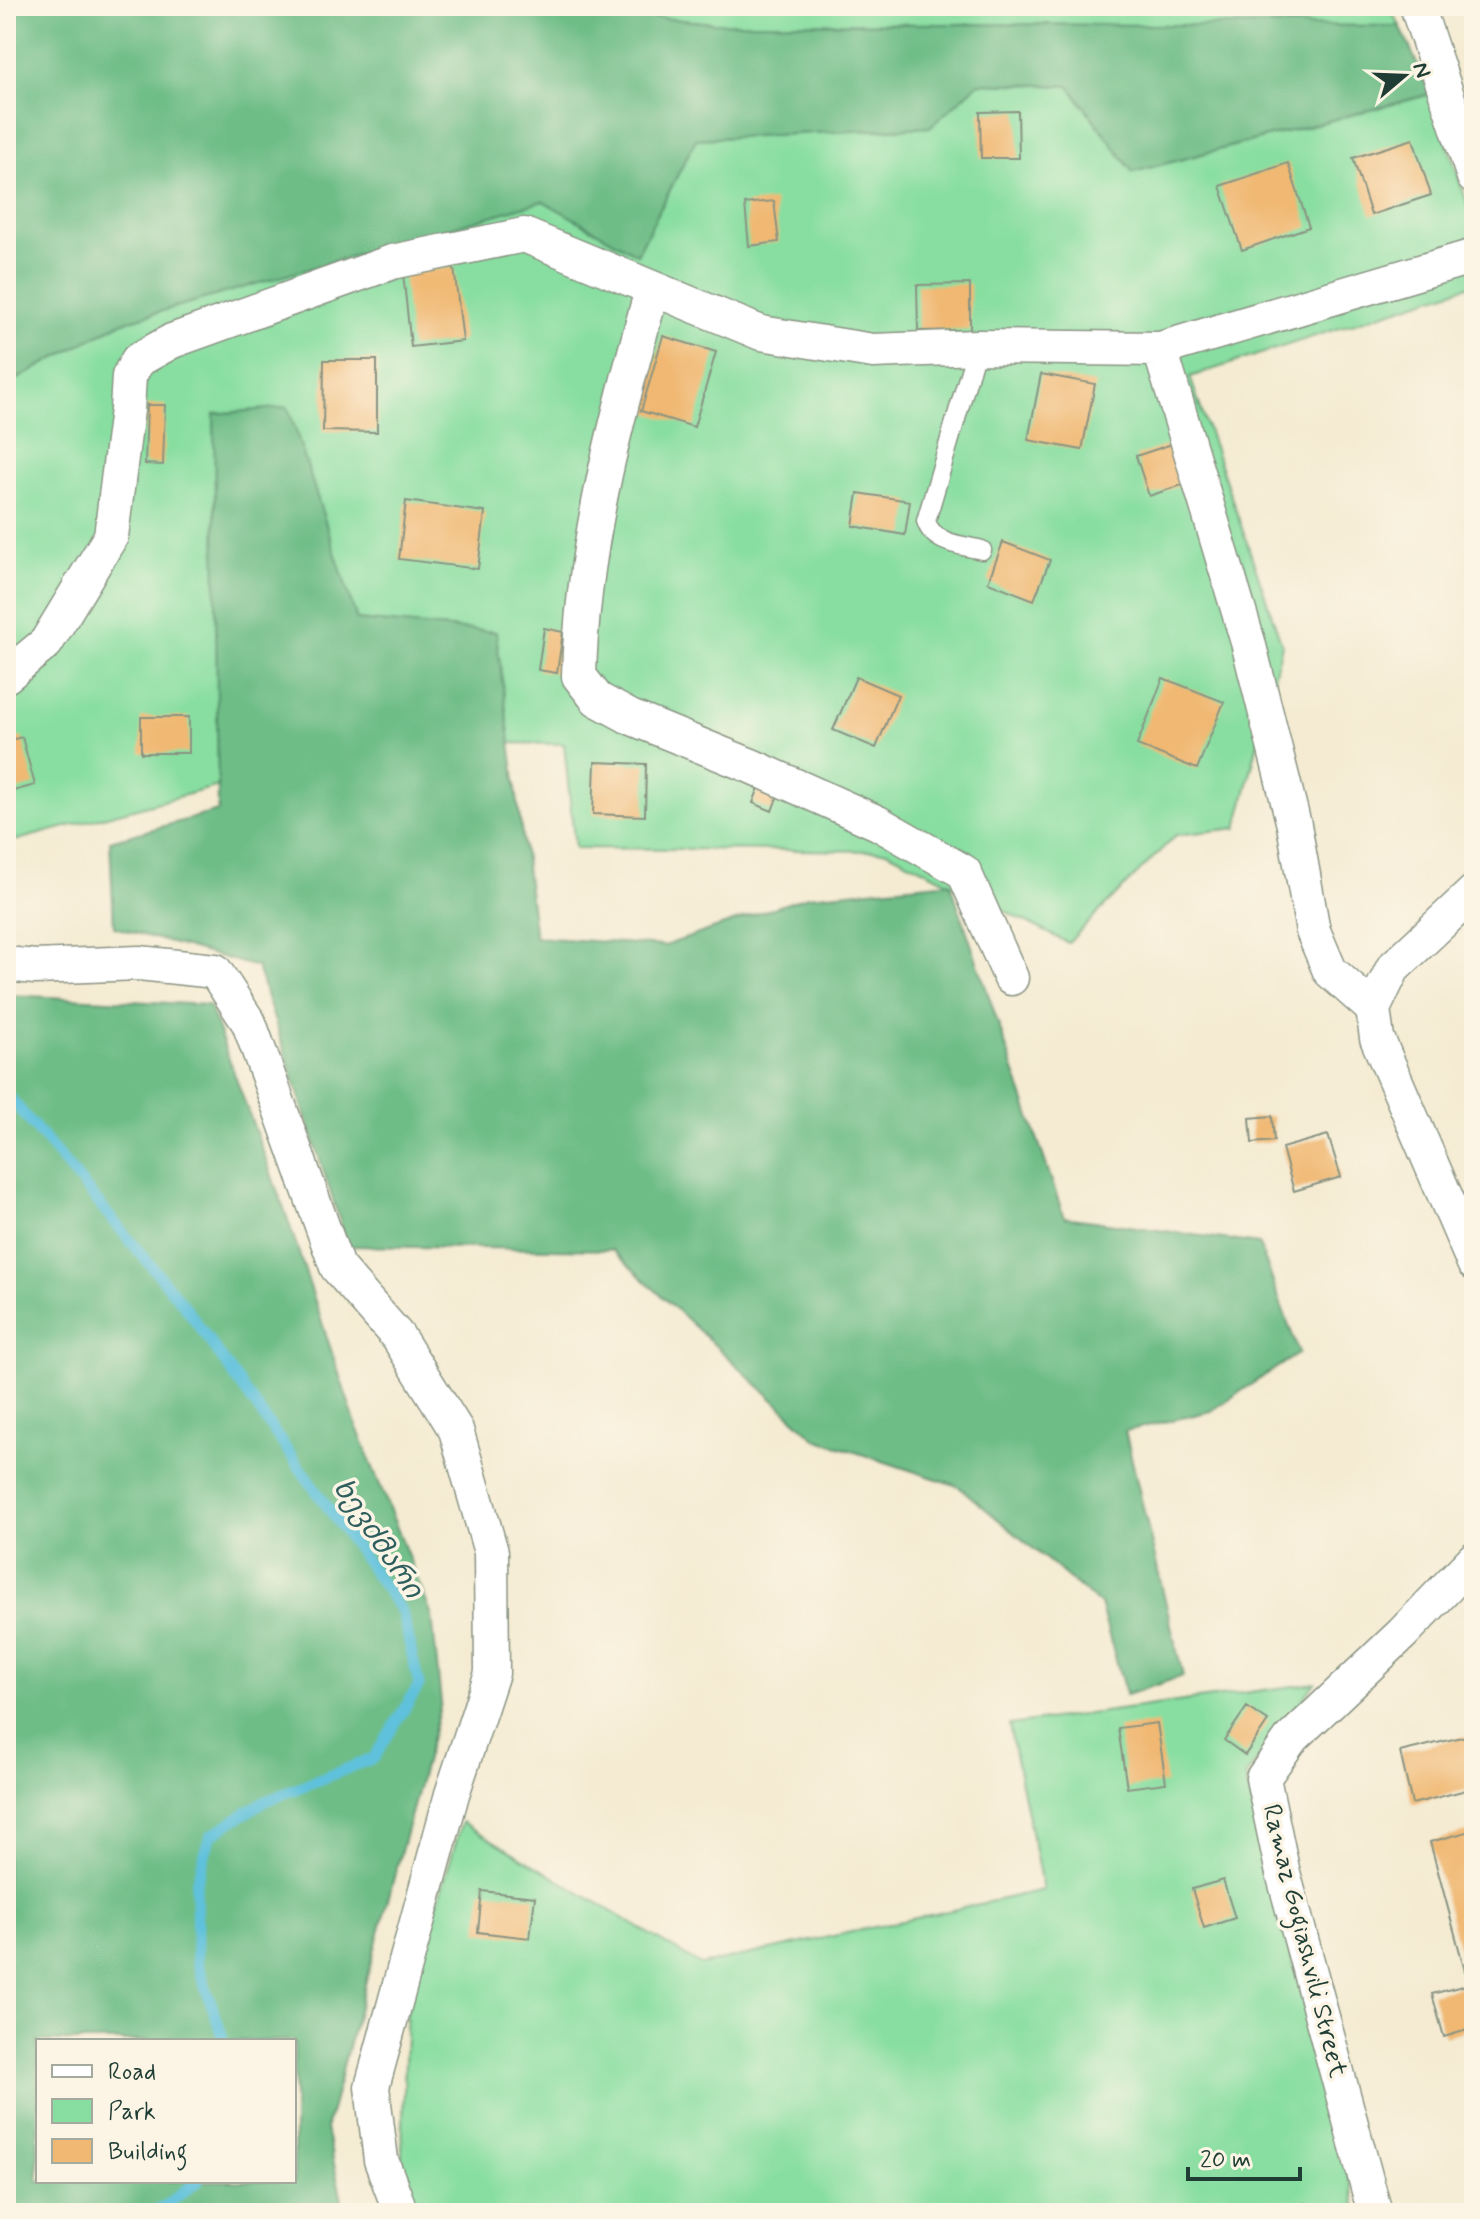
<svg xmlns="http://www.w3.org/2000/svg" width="1480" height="2219" font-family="Mynerve,'Noto Sans Georgian',sans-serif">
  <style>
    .green { fill: #88dea1; stroke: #548e6a; stroke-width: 2 }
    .forest { fill: #6ebd87; stroke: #467d5e; stroke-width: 2; fill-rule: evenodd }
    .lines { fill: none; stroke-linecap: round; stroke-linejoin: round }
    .stream { stroke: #5ec1dc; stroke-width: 11 }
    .building { fill: #f0b872 }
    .service-casing { stroke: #8a9483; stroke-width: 21 }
    .minor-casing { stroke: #8a9483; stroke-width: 37 }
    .service { stroke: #fff; stroke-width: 18 }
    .minor { stroke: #fff; stroke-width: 34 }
    .labels { text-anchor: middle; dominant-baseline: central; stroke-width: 7; stroke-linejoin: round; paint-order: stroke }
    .street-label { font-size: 26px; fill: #1f3d34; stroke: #fcf5e5 }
    .water-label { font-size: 28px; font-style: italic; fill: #2f5e5e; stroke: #fcf5e5 }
  </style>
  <rect width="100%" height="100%" fill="#fcf5e5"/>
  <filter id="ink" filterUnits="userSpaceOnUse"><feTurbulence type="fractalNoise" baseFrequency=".0125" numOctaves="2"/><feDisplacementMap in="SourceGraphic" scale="16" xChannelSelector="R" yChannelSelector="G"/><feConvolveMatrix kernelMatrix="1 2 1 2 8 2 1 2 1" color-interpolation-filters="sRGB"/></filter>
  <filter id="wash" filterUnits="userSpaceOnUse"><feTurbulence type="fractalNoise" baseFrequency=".006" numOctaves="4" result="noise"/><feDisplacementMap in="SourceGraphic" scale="32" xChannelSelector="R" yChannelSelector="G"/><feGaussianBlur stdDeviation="1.8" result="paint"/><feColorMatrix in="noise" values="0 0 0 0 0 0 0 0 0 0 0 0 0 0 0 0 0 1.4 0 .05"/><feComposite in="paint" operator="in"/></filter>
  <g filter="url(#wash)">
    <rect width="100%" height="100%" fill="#f4ebd2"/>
    <path class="green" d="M531 6H1389L1400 26 714 23Z
      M979 83 1069 86 1133 172 1431 94 1474 224V284L1190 377 1282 645 1237 828 1176 835 1068 943 887 851 575 848 564 744 387 741 6 843V385L120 323 543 201 637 254 696 139 929 127Z
      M1315 1683 1245 1777 1358 2213H413L401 2180 407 2003 462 1822 701 1965 1043 1890 1009 1725Z"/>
    <path class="forest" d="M6 6H531L714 23 1400 26 1431 94 1133 172 1069 86 979 83 930 127 696 139 637 254 543 201 120 323 6 385Z
      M288 407 357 620 496 632 535 937 664 946 808 896 950 882 1064 1217 1259 1244 1299 1353 1211 1411 1125 1431 1183 1676 1126 1695 1100 1604 958 1486 816 1439 612 1250 348 1246 257 967 114 927 110 841 218 811 214 414Z
      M6 995 209 1005 287 1217 356 1425 432 1616 441 1703 326 2129 345 2213H6ZM38 2041H294V2181H38Z"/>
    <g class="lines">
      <path class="stream" d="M6 1093 184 1305 402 1612 419 1685 374 1758 263 1802 211 1835 196 1883 197 1962 224 2041
        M155 2213 198 2181"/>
    </g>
    <g id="blocks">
      <path class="building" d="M1018 111 1019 158H981L980 112Z
        M1413 139 1431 195 1371 215 1353 158Z
        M1288 163 1309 227 1242 250 1220 186Z
        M774 201 779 242 749 246 745 204Z
        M454 267 463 341 411 347 403 273Z
        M970 284V330L918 331 917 285Z
        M663 336 716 352 694 427 641 411Z
        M324 360H377V432L323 431Z
        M1041 374 1095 384 1082 450 1028 440Z
        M147 405H165L163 465 145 464Z
        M1178 442 1191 482 1149 496 1136 456Z
        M858 493 910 501 905 535 853 526Z
        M406 501 485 512 478 569 399 559Z
        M1003 542 1050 560 1034 600 988 582Z
        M544 628 563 632 557 673 538 670Z
        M856 677 898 695 876 748 833 730Z
        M1163 678 1224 702 1197 769 1137 745Z
        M141 717H189V753H141Z
        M22 737 35 785 6 793V741Z
        M595 762 646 764 645 816 593 814Z
        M762 780 781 787 772 811 753 803Z
        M1272 1116 1274 1141 1252 1143 1250 1118Z
        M1328 1135 1341 1177 1294 1191 1282 1148Z
        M1247 1707 1268 1721 1245 1755 1224 1740Z
        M1157 1723 1166 1783 1127 1788 1118 1728Z
        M1474 1734V1788L1412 1804 1400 1752Z
        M1474 1830V1969L1465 1971 1430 1842Z
        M1223 1880 1235 1918 1204 1928 1192 1889Z
        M482 1891 535 1897 530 1938 478 1932Z
        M1474 1983V2028L1444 2037 1432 1994Z
        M1305 2203 1308 2213H1282L1281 2210Z"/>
    </g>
  </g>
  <g filter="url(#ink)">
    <use href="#blocks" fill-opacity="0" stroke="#8a9483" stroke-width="2"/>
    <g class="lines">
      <g class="service-casing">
        <path id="service" d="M977 347 926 521C933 544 961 545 982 550"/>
      </g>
      <g class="minor-casing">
        <path id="minor" d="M1417 6 1474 177
          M652 290C617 416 582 545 579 676L597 699 630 717 751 766 878 823 964 872 1011 978
          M1160 349 1248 642 1294 825 1313 931 1330 971 1373 1009
          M6 676 46 643 111 536 127 410 129 376 138 360 172 341 392 262 524 235 761 333 873 351 977 347 1160 349 1474 256
          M1474 892 1393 968 1373 1009 1377 1038 1474 1263
          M6 964 35 967 139 963 215 971 249 1023 337 1267 398 1337 456 1430 491 1552 492 1673 452 1794 372 2087 381 2160 401 2213
          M1375 2213 1282 1869 1263 1778 1290 1740 1402 1634 1474 1559"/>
      </g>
      <use href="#service" class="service"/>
      <use href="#minor" class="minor"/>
    </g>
  </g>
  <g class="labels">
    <g class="street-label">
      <text transform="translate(1304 1941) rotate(76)">Ramaz Gogiashvili Street</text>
    </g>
    <g class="water-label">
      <text transform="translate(377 1539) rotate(56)">ხევძმარი</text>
    </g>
  </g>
  <rect width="1480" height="2219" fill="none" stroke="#fcf5e5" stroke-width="32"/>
  <rect x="36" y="2039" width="260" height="144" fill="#fcf5e5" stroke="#a4ab9e" stroke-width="2"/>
  <rect x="52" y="2065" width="40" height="12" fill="#ffffff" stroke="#a4ab9e" stroke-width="2"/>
  <text x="108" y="2079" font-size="24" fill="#1f3d34">Road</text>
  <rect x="52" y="2099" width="40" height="24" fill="#88dea1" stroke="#a4ab9e" stroke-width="2"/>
  <text x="108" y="2119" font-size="24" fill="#1f3d34">Park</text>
  <rect x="52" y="2139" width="40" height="24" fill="#f0b872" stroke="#a4ab9e" stroke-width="2"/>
  <text x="108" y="2159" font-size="24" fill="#1f3d34">Building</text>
  <g transform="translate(1404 76) rotate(71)" stroke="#fcf5e5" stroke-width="6" paint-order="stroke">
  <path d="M0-6L14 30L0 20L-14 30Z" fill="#1f3d34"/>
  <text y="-12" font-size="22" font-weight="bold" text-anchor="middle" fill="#1f3d34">N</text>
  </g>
  <path d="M1188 2167v12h112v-12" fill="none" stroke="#1f3d34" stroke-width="4"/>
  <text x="1200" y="2167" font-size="24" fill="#1f3d34" stroke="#fcf5e5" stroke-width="6" paint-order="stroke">20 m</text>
</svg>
